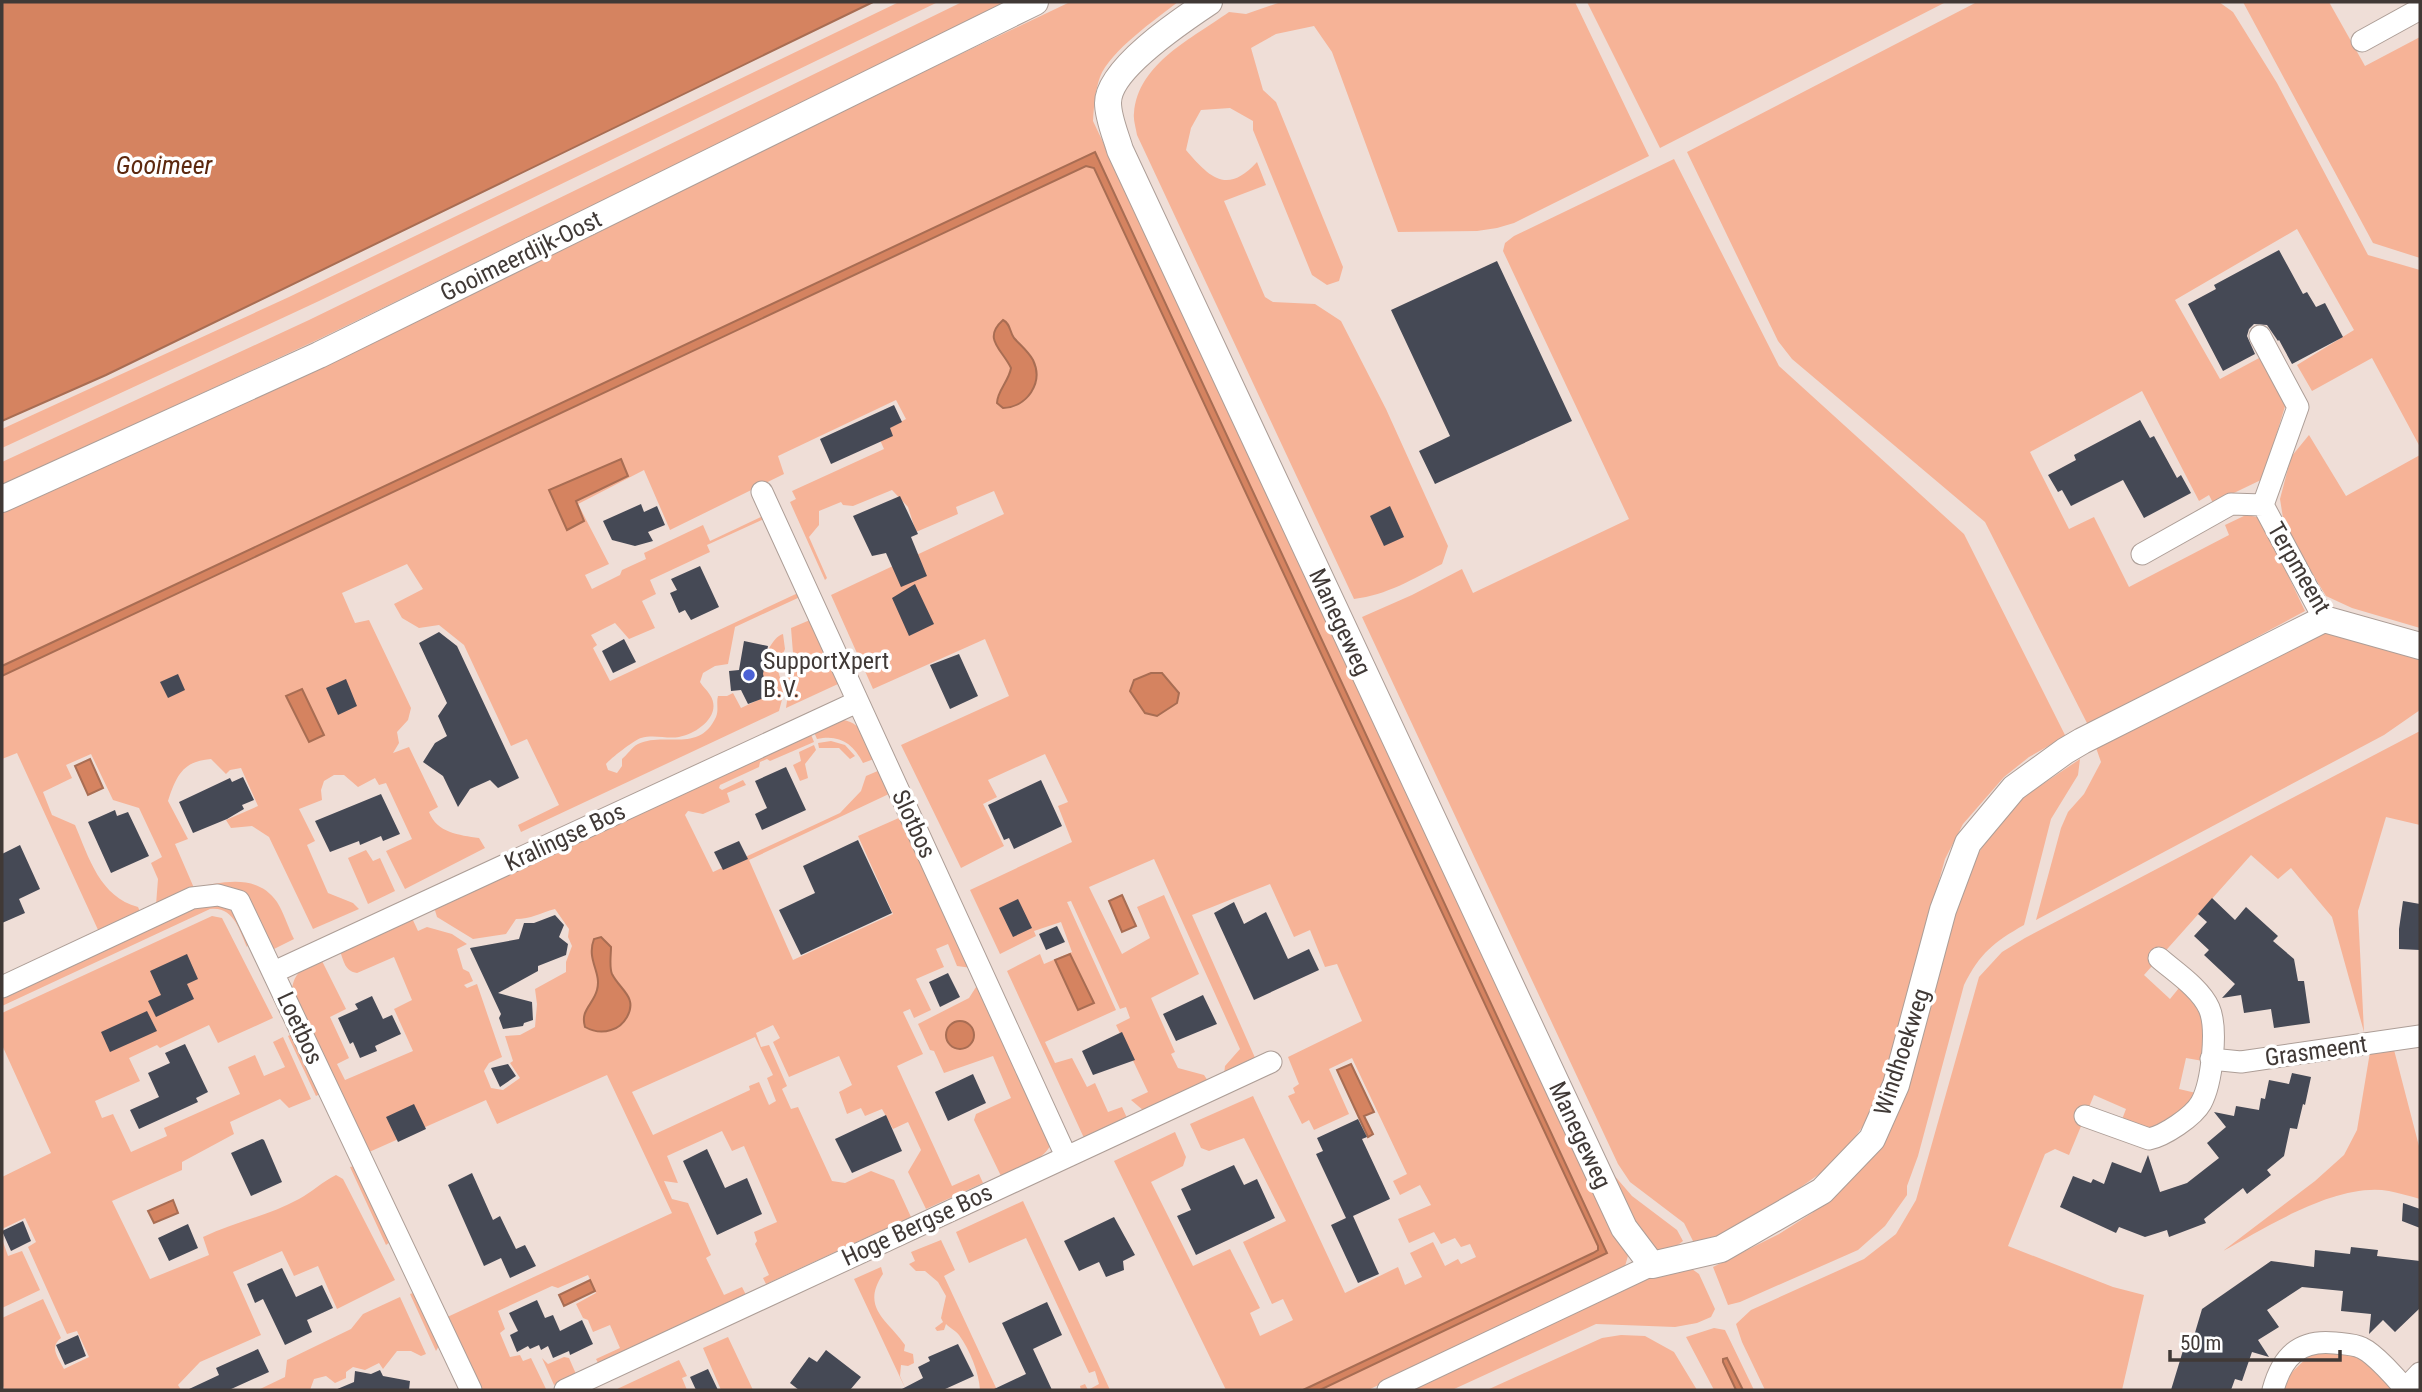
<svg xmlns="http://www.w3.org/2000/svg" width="2422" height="1392" font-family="'Roboto Condensed',sans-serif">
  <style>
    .green { fill: #f6b397; fill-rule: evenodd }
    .water { fill: #d58360; stroke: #a86d53; stroke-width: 2 }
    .building { fill: #454955 }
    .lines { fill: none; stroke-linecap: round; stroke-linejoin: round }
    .minor-casing { stroke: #ad9e97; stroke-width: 23 }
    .tertiary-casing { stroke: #ad9e97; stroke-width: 28 }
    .minor { stroke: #fff; stroke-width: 21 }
    .tertiary { stroke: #fff; stroke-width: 26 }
    .poi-dot { fill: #4b61d5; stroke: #fff; stroke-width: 2.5 }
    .labels { text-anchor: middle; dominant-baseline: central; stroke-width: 7; stroke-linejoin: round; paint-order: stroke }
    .street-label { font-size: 24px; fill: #403936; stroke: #fff }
    .poi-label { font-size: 24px; fill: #403936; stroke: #fff; text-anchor: start }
    .water-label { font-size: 26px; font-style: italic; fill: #5c280e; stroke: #fff }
  </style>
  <rect width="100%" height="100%" fill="#efded7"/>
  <path class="green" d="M899 2H938L319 301 2 448V429L289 297Z
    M962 2H1010L317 340 2 486V462L309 320Z
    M1070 2H1178C1156 19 1110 51 1100 77 1095 91 1094 106 1093 121L1629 1252 1624 1270 1368 1390H1320L1607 1253 1095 152 2 666V511Z
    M1281 2H1575L1649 156 1514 223 1497 228 1477 231 1398 232 1332 52 1314 26 1276 34 1251 48 1263 90 1276 102 1343 267 1339 281 1327 285 1312 275 1253 130V121L1230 108 1201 110 1191 128 1186 150C1210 178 1227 195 1257 162L1266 185 1224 201 1265 297 1273 302 1315 304 1341 321 1386 409 1448 546 1442 564C1413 579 1387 595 1354 599L1137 135C1136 128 1133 120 1134 113 1138 63 1193 38 1229 12L1246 14Z
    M1587 2H1946L1660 148Z
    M1977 2H2219L2233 12 2277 83 2368 255 2420 270V447L2372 358 2312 391 2297 365 2354 330 2297 229 2175 300 2220 379 2261 357 2286 403 2263 479 2213 503 2209 495 2199 501 2142 391 2030 452 2069 529 2094 517 2129 587 2229 535 2225 525 2246 515 2257 517 2265 527 2305 611 2089 727 1985 522 1792 359 1778 341 1687 152Z
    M2243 2H2329L2365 66 2420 37V258L2373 243Z
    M1674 159 1779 366 1964 534 2068 741 2052 744 2029 757 2004 777 1963 824 1945 859 1882 1089 1863 1126 1838 1161 1771 1208 1730 1233 1695 1245 1684 1223 1630 1182 1618 1164 1362 617 1412 595 1462 569 1473 593 1629 519 1503 251 1505 243 1514 236Z
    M1087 166 1094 168 1598 1246V1250L1303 1390H1226L1114 1161 1175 1132 1186 1157 1183 1166 1151 1182 1193 1266 1230 1249 1260 1308 1250 1313 1260 1336 1293 1320 1283 1299 1272 1304 1243 1242 1286 1221 1244 1138 1209 1151 1201 1148 1190 1124 1253 1096 1345 1293 1398 1267 1405 1285 1422 1277 1410 1253 1433 1242 1445 1266 1458 1259 1461 1264 1476 1257 1470 1244 1461 1247 1455 1238 1441 1244 1434 1232 1409 1243 1398 1219 1431 1205 1420 1185 1400 1195 1393 1181 1407 1174 1352 1058 1329 1069 1349 1114 1314 1130 1309 1120 1302 1124 1288 1096 1295 1093 1293 1088 1299 1084 1288 1057 1362 1021 1337 964 1325 967 1310 930 1294 937 1270 884 1192 915 1256 1060 1224 1075 1225 1066 1240 1049 1154 859 1089 887 1122 954 1150 938 1137 907 1164 895 1199 974 1151 998 1175 1052 1171 1054 1178 1068 1204 1075 1208 1081 1144 1111 1131 1100 1148 1092 1116 1025 1130 1018 1126 1007 1120 1009 1071 901 1067 902 1116 1010 1045 1042 1055 1063 1072 1058 1087 1087 1095 1083 1108 1112 1122 1107 1127 1118 1084 1138 1007 971 1040 954 1044 964 1072 952 1061 922 1034 931 1036 936 1000 954 970 890 1072 842 1058 806 1068 802 1045 754 988 780 997 797 983 804 1004 846 961 868 901 745 1009 696 985 639 873 689 831 595 1004 514 994 491 956 507 958 514 916 532 908 507 892 490 853 506 843 505 841 502 819 511V525L809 537 827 578 825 580 790 502 796 499 792 491 884 449 880 440 889 428 906 419 896 400 778 456 784 474 670 530 644 470 578 504 609 564 585 575 592 589 620 575 622 570 646 559 644 553 703 525 710 541 763 516 764 519 707 545 710 552 650 580 656 594 642 601 655 628 629 639 615 623 591 635 597 645 593 648 610 681 798 593 800 597 735 627 728 664 715 666 703 673 700 682C703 687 707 690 710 695 723 715 697 734 679 737 666 739 654 734 641 738 634 740 610 759 606 764L608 770 617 773 622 766V759C627 755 632 747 638 744 664 731 699 754 716 717 719 710 716 703 718 696H727L733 693 741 708 771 694C769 688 762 679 762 672 762 660 772 637 783 634L785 649 777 667 784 692 779 711 521 832 518 825 559 805 527 739 511 746 464 645 439 625 419 628 402 618 394 604 423 589 407 564 342 593 355 623 369 620 411 708 408 720 397 732 399 743 393 753 409 747 438 807 429 812C437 833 459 835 479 838L485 848 405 889 386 851 412 839 386 783 379 785 375 778 358 787 344 775H334L324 781 321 790 322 800 299 809 315 841 307 845 328 893 353 903 359 909 313 929 269 837 252 826 231 828 226 820 258 806 241 768 230 770 226 774 211 759C182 761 176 777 168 801L188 839 175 844 194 888C222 882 257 873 277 902 284 913 288 927 294 939L274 949 247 899 156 905 158 879 151 863 162 857 139 808 113 800 91 754 66 765 72 778 43 792 52 815 75 825C89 858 100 897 138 907L141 914 99 932 17 753 2 759V676Z
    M2309 435 2346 496 2420 455V628L2352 608 2326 596 2301 555 2283 518 2280 499 2291 457Z
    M2320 619 2420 657V710L2384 735 2036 920 2061 828 2068 812 2084 794 2101 762 2094 742Z
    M810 620 838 684 786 708 789 687 784 670 793 653 791 628Z
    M838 719C864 722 865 738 874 759L863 763C853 743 839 734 817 739L813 730Z
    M2420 731V825L2386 817 2358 911 2364 1032 2332 917 2291 868 2278 879 2251 855 2144 975 2170 999 2179 988C2205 1013 2207 1026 2203 1061L2186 1058 2179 1089 2196 1093 2191 1104 2154 1130 2121 1122 2126 1109 2094 1095 2069 1155 2055 1149 2045 1154 2008 1246 2113 1287 2144 1295 2122 1390H1765L1742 1342 1736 1324 1751 1310 1864 1259 1896 1234 1916 1200 1979 977 2002 952 2025 938Z
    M810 732 814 742 770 761 767 759 760 762 759 767 720 785 719 788 722 790 743 780 746 785 727 793 730 802 703 814 688 811 685 815 713 872 840 813 861 791 866 776 880 770 891 793 749 860 793 960 893 914 858 836 901 817 972 968 957 966 948 944 936 949 944 967 916 979 931 1010 914 1018 910 1009 903 1012 923 1054 897 1066 952 1186 979 1174 983 1183 926 1209 908 1172 921 1150 908 1122 893 1129 882 1109 865 1116 861 1108 847 1114 839 1092 852 1085 839 1056 789 1077 773 1042 780 1038 773 1025 756 1033 761 1047 769 1045 787 1086 782 1089 791 1109 798 1107 832 1181 845 1183 871 1171 894 1180 911 1217 766 1284 763 1278 769 1275 755 1244 757 1241 754 1232 777 1222 744 1146 732 1151 722 1131 667 1156 678 1183 664 1181 672 1199 688 1203 711 1255 706 1258 724 1295 742 1287 746 1295 599 1365 596 1359 620 1348 610 1325 593 1332 588 1320 583 1318 576 1304 596 1293 588 1275 558 1288 552 1286 498 1311 505 1329 500 1333 510 1357 520 1355 523 1361 531 1358 546 1389 476 1390 443 1319 672 1213 607 1075 497 1124 486 1100 367 1153 292 990C294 971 305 967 321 959L346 1009 330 1017 349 1058 337 1064 345 1080 413 1051 394 1009 412 1000 394 957 357 973C345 971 344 962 340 951L412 918 418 931 427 927 452 934 467 944 457 949 463 969 469 972 473 981 464 985 467 988 477 984 502 1057 489 1063 484 1071 491 1088 503 1090 520 1078 510 1063 513 1061 505 1036 520 1035 535 1027 537 1004 535 989 566 972V962L572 946 568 937 569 929 555 909C540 913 531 919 516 919L506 934 473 939 437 917 434 907ZM755 1037 773 1075 767 1078 776 1101 769 1105 759 1082 749 1086 750 1090 653 1135 632 1092Z
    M831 741 845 745 855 756 850 759 839 748H819L818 743Z
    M814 745 816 750 805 764 808 778 800 781 793 765 801 761 799 752Z
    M2080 759 2078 775 2051 819 2024 925C1994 942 1980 953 1964 985L1918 1156 1907 1186V1195L1885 1226 1858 1250 1740 1302 1728 1305 1713 1267 1779 1234 1812 1213 1846 1185 1916 1053 1967 873 1995 825 2025 796Z
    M366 850 373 861 380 858 395 891 368 904 348 858Z
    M218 903 236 912 251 939 247 947C239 930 234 906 210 909L2 1006V998L199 906Z
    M212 916 222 918 273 1018 218 1043 209 1025 160 1048 157 1045 129 1058 140 1081 95 1101 102 1118 113 1114 131 1152 167 1136 164 1128 240 1094 228 1067 255 1055 264 1076 285 1067 273 1042 283 1037 311 1099 289 1108 280 1099 230 1122 234 1134 182 1162V1170L112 1201 150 1279 209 1255 203 1237C234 1222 268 1216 299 1199 312 1192 322 1182 336 1175L343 1179 395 1280 337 1309 318 1266 294 1276 282 1251 233 1272 261 1335 200 1362 178 1385 181 1390H5L2 1384V1318L43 1299 61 1338C49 1347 58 1357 64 1369L89 1357 77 1331 67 1334 28 1247 36 1242 25 1218 2 1229V1177L51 1153 2 1045V1013Z
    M978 984 1052 1142C1044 1162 1019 1167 1001 1176L974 1120 976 1114 1011 1098 993 1056 944 1073 934 1051 930 1050 918 1024 969 998Z
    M292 1034 320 1094 316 1096 288 1036Z
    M2393 1046 2420 1150V1199C2410 1196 2399 1193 2389 1191 2337 1182 2267 1227 2223 1251L2315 1181 2344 1155 2357 1130 2370 1052Z
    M355 1166 390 1242 386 1245 350 1167Z
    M1613 1174 1632 1196 1677 1230 1683 1241 1673 1249 1657 1250 1637 1227Z
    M1023 1201 1110 1390H1081L1080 1386 1085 1384 1088 1390 1099 1384 1095 1371 1089 1373 1026 1238 969 1263 956 1232Z
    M2 1239 8 1256 22 1251 40 1290 2 1308Z
    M941 1240 955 1270 944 1276 997 1390H980C979 1373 970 1350 959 1335 955 1330 950 1328 946 1324L944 1330 937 1331 935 1328 943 1322 941 1318 946 1296 938 1282 925 1271H916L909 1264 915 1261 911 1252Z
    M881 1267 883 1274C860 1308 888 1320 905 1345L904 1351 913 1354 914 1363 908 1366 901 1365 900 1376 906 1390 854 1279Z
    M1692 1269 1699 1274 1715 1309 1711 1317 1697 1323 1675 1327 1596 1324 1452 1390H1408L1632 1283Z
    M413 1293 440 1344 436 1351 410 1294Z
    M400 1297 426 1354 421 1356 411 1351H397L383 1369 379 1363 365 1370 353 1367 346 1372V1378L335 1383 326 1376 314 1379 310 1390H258L285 1377 287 1360 351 1329 363 1314Z
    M1714 1328 1725 1330 1754 1390H1714L1686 1337Z
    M1621 1335 1645 1336 1674 1352 1697 1390H1487L1602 1338Z
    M728 1337 753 1390H721L703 1348Z
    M2315 1350 2358 1354 2389 1381 2391 1390H2284L2291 1373Z
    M564 1357 569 1358 576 1374 554 1385 542 1358 548 1364Z
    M679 1360 687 1376 682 1378 687 1390H615Z"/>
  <path class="water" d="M2 2H873L106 375 2 421Z
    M1095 152 1607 1253 1320 1390H1303L1593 1253 1598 1250V1246L1094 168 1086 166 2 676V666Z
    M1003 320C1011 324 1009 331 1014 338 1020 345 1028 351 1033 360 1044 383 1027 407 1003 408L997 403C997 391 1009 381 1011 368 1002 349 982 339 1003 320Z
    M621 459 628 476 576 501 584 521 567 530 549 490Z
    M1151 673H1162L1179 693 1177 703 1157 716 1145 713 1130 691 1134 680Z
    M302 689 324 735 309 742 286 696Z
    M90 759 103 788 88 795 75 766Z
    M1122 895 1136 926 1122 932 1109 901Z
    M601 937 611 947C611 955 609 967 612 974 620 990 638 997 627 1017 623 1024 619 1028 611 1030 602 1033 594 1032 585 1027 580 1010 593 1005 597 990 602 972 586 960 594 939Z
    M1070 954 1094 1003 1078 1010 1055 960Z
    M946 1035a14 14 0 1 1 28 0a14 14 0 1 1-28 0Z
    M1351 1064 1374 1112 1364 1116 1373 1134 1368 1137 1337 1070Z
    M173 1200 178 1213 154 1223 148 1211Z
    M590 1280 595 1291 564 1306 559 1295Z
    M1727 1358 1743 1390H1736L1723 1362V1359Z"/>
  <path class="building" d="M2279 250 2303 294 2307 292 2316 307 2325 303 2343 337 2292 364 2279 340 2278 341 2267 325 2254 324 2249 329 2247 336 2255 354 2223 371 2188 304 2216 289 2214 285Z
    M1497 261 1572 421 1435 484 1419 451 1450 436 1391 310Z
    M894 405 902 422 890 428 893 436 831 464 820 439Z
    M2140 420 2150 438 2154 436 2177 478 2181 475 2191 493 2144 518 2123 480 2071 506 2062 490 2058 492 2048 475 2076 460 2074 455Z
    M900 496 918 534 911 537 927 576 901 587 886 553 872 556 853 516Z
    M641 504 644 512 657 506 665 525 648 532 653 541 635 546 612 540 603 521Z
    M1390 506 1404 537 1384 546 1370 516Z
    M700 566 719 607 691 620 685 610 679 613 670 593 677 590 671 579Z
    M915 584 934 624 909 636 892 598Z
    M439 632 457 646 519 778 498 788 490 780 470 789 458 807 443 776 423 762 435 743 447 736 438 716 447 703 419 643Z
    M624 639 636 662 613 673 602 651Z
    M744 641 768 646 763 674 769 696 748 704 741 690 731 691 729 671 739 670Z
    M959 654 978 696 950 709 930 665Z
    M178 674 185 690 168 698 160 682Z
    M346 679 357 706 338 715 326 688Z
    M786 767 806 810 762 830 755 814 767 808 755 781Z
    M243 777 254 800 242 805 244 809 227 819 193 833 179 802 230 778 232 782Z
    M1041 780 1062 826 1014 849 1009 838 1004 840 988 805Z
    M381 794 400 834 383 841 381 836 360 845 359 841 330 852 315 821Z
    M115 810 117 816 128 812 149 856 111 873 88 822Z
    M858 840 892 913 801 955 779 910 815 893 803 866Z
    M739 841 748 859 723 870 714 852Z
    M20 845 40 889 19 899 25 913 2 923V854Z
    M2212 898 2235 920 2246 907 2278 936 2273 941 2294 959 2298 981H2304L2310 1023 2274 1028 2271 1009 2244 1013 2241 995 2222 998 2235 984 2204 955 2209 950 2194 936 2207 922 2198 914Z
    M1018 899 1032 928 1013 937 999 908Z
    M2403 901 2420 904V950L2399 949V929Z
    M1234 902 1244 924 1266 912 1288 959 1309 949 1319 970 1254 1000 1214 913Z
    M555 915 564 925 559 937 568 944 566 955 538 966V971L498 993 532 1002 533 1020 524 1023 523 1026 503 1029 499 1018 501 1014 470 948 519 939 524 923H534Z
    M1057 926 1065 942 1046 950 1039 934Z
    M187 954 198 979 187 984 194 999 156 1017 148 1001 161 995 150 971Z
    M948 973 960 997 940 1007 929 982Z
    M1203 995 1217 1024 1176 1041 1163 1014Z
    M372 996 383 1019 392 1015 401 1034 375 1046 377 1051 360 1058 353 1042 350 1044 338 1018 358 1009 355 1004Z
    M147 1011 157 1031 110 1052 101 1032Z
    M1122 1032 1135 1060 1093 1075 1082 1051Z
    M185 1044 208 1092 196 1098 198 1102 139 1129 130 1110 159 1097 148 1073 170 1063 165 1053Z
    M508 1064 516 1076 500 1087 491 1068Z
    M2292 1073 2311 1077 2305 1105 2303 1104 2297 1129 2290 1128 2284 1156 2267 1170 2271 1175 2247 1194 2243 1188 2204 1219 2206 1223 2169 1237 2167 1230 2145 1237 2119 1227 2116 1233 2060 1207 2073 1176 2091 1183 2093 1179 2104 1184 2112 1162 2141 1173 2148 1155 2160 1192 2187 1183 2219 1158 2207 1143 2226 1127 2214 1112 2234 1116 2236 1106 2259 1110 2261 1098 2265 1099 2269 1080 2289 1084Z
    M973 1074 986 1103 948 1121 935 1092Z
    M414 1104 426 1129 398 1142 386 1117Z
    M886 1115 902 1151 852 1173 835 1139Z
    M1358 1119 1367 1137 1362 1139 1390 1199 1353 1216 1379 1274 1358 1283 1331 1225 1346 1218 1316 1154 1323 1151 1317 1138Z
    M262 1139 264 1140 282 1182 251 1196 231 1153Z
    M707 1149 725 1188 747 1178 762 1214 717 1235 683 1161Z
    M1234 1165 1244 1185 1257 1179 1275 1218 1196 1255 1177 1216 1191 1210 1181 1189Z
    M472 1173 493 1220 500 1216 516 1249 525 1245 536 1266 510 1278 501 1258 484 1266 448 1185Z
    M2403 1203 2420 1209V1228L2402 1221Z
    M1114 1217 1135 1255 1123 1261 1124 1270 1106 1277 1099 1262 1079 1271 1064 1241Z
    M23 1221 31 1241 11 1251 2 1231Z
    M188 1224 198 1248 169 1261 158 1238Z
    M2351 1247 2378 1250 2377 1256 2420 1261V1308L2395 1332 2383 1320 2369 1334 2371 1314 2341 1311 2343 1291 2302 1287 2267 1310 2279 1327 2258 1340 2269 1357 2252 1352 2242 1381 2235 1379 2231 1390H2171L2188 1334 2194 1336 2202 1309 2271 1261 2314 1267 2315 1250 2350 1254Z
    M282 1268 296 1297 322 1285 333 1308 307 1320 312 1332 285 1345 263 1299 255 1303 247 1284Z
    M537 1300 545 1318 553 1315 560 1331 582 1320 593 1344 570 1355 569 1351 553 1358 548 1346 541 1350 539 1345 530 1349 528 1346 517 1352 510 1335 518 1331 509 1313Z
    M1047 1302 1062 1335 1033 1349 1052 1390H992L1026 1374 1002 1323Z
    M78 1335 86 1356 65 1365 56 1345Z
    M958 1344 974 1376 943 1390H900L923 1378 918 1367 930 1361 928 1357Z
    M258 1349 269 1372 229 1390H187L219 1375 216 1368Z
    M826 1350 861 1377 850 1390H799L790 1383 809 1357 817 1362Z
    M708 1369 718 1390H696L690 1377Z
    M380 1370 383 1376 410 1381 409 1390H335L354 1382 355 1371 371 1374Z"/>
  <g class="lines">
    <g class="minor-casing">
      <path id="minor" d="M2362 41 2420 9
        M2260 336 2298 407 2263 505 2324 619
        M762 492 1066 1156
        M2142 554 2231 504 2263 505
        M274 972 857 702
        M2 987 192 898 218 895 239 901 471 1390
        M2211 1059 2241 1062 2420 1036
        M2085 1116 2149 1139C2164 1136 2193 1117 2201 1103 2212 1083 2218 1028 2209 1008 2200 988 2175 972 2159 958
        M2405 1389 2420 1373
        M565 1390 1271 1062
        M1388 1390 1652 1265
        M2273 1390C2282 1357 2299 1339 2335 1343 2344 1344 2354 1344 2362 1348 2375 1354 2397 1379 2406 1390"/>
    </g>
    <g class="tertiary-casing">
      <path id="tertiary" d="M1209 2C1182 20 1108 69 1108 103 1108 118 1116 136 1120 150L1624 1228 1652 1265 1721 1249 1822 1191 1872 1139 1896 1085 1943 910 1968 843 2014 788 2065 751 2082 741 2324 619 2420 646
        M2 499 319 355 1035 2"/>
    </g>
    <use href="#minor" class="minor"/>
    <use href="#tertiary" class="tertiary"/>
  </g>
  <circle class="poi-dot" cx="749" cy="675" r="7"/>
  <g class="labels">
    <g class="street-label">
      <text transform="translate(521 256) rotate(-26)">Gooimeerdijk-Oost</text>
      <text transform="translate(2299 568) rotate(60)">Terpmeent</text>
      <text transform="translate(1340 622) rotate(65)">Manegeweg</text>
      <text transform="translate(914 824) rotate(65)">Slotbos</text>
      <text transform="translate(565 837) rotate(-25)">Kralingse Bos</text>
      <text transform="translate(300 1028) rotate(65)">Loetbos</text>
      <text transform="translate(2316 1051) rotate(-8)">Grasmeent</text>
      <text transform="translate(1902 1052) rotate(-72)">Windhoekweg</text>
      <text transform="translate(1580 1135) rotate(65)">Manegeweg</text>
      <text transform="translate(917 1225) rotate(-25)">Hoge Bergse Bos</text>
    </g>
    <g class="poi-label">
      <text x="763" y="661">SupportXpert<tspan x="763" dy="28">B.V.</tspan></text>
    </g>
    <g class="water-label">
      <text x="164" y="165">Gooimeer</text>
    </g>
  </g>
  <rect width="2422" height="1392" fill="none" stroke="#403936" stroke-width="7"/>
  <path d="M2170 1350v10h170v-10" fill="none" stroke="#403936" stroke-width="3.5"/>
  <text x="2180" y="1350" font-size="21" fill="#403936" stroke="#ffffff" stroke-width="5" paint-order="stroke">50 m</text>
</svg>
